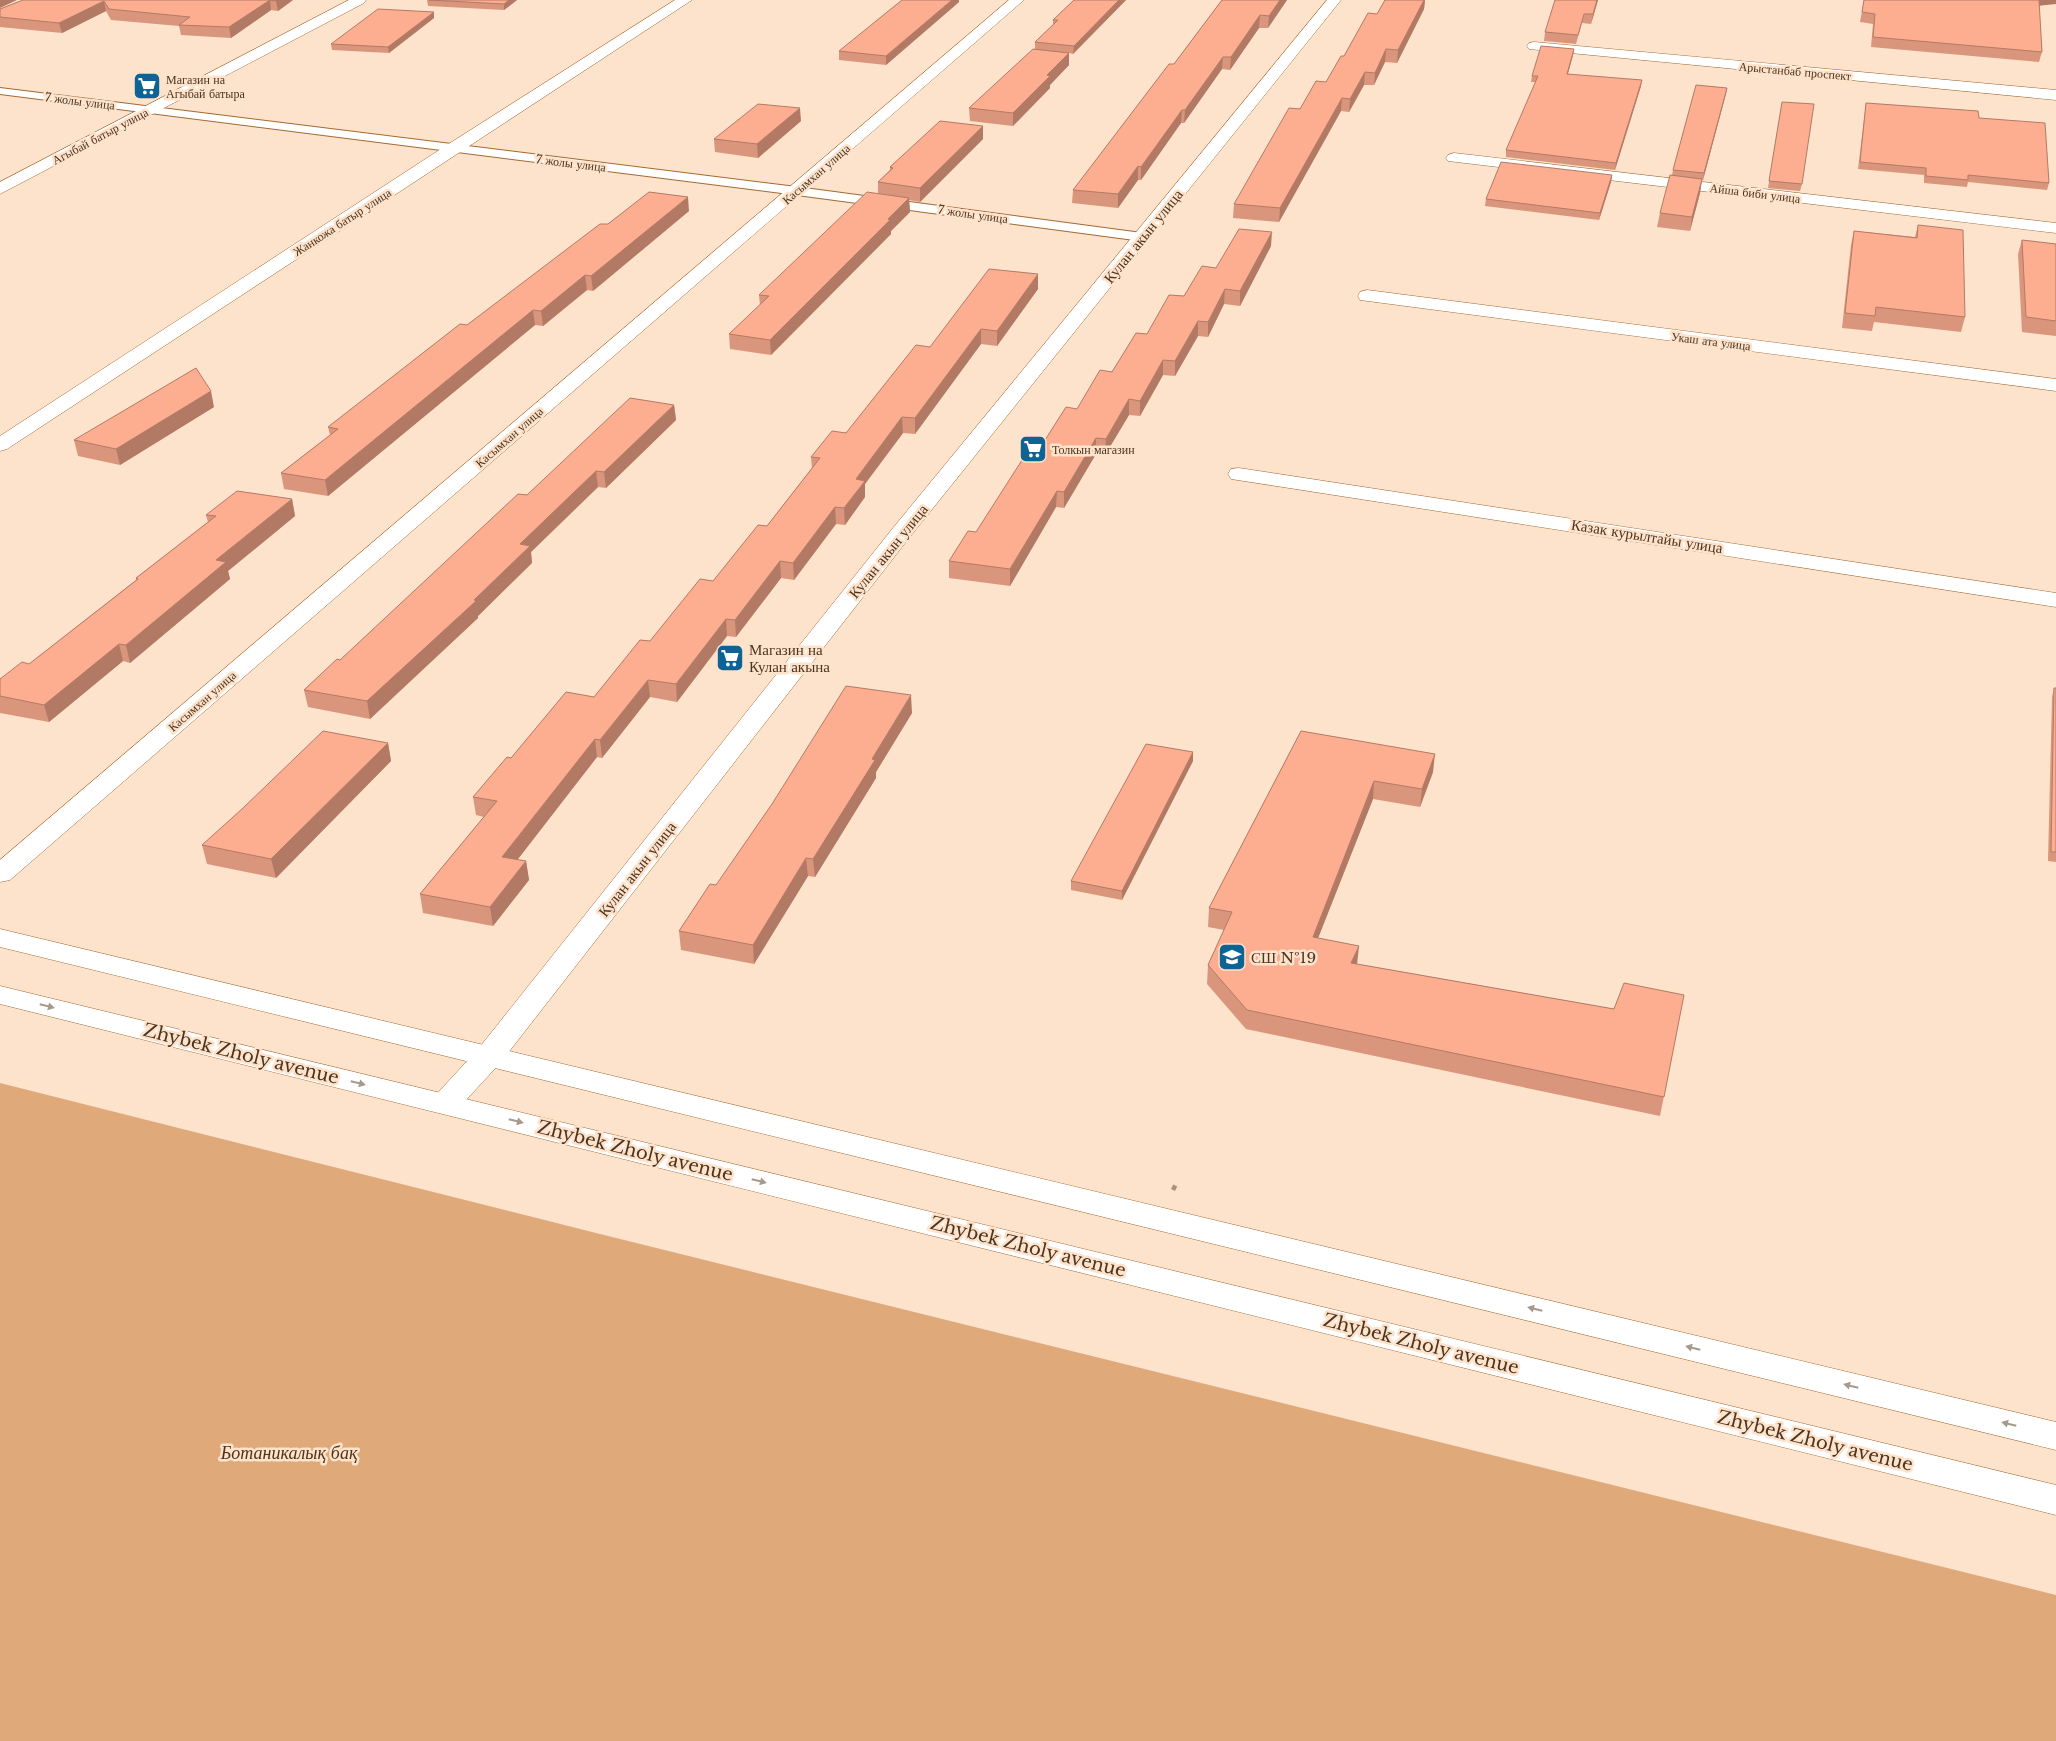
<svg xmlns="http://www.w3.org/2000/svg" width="2056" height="1741" font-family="'Libre Baskerville',serif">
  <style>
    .green { fill: #e0a97a }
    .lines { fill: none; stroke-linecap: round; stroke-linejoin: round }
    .service-casing { stroke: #a46931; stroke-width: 2 }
    .minor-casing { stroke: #a46931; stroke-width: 1 }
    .tertiary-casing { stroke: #a46931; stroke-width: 1 }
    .path { stroke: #ab907a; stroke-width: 4.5; stroke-dasharray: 5 5; stroke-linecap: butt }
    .service { fill: #fff; fill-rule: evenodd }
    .minor { fill: #fff; fill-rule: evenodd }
    .tertiary { fill: #fff; fill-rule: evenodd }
    .wall { fill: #da967c }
    .shaded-wall { fill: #b27a65 }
    .building { fill: #feae90; stroke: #b27a65 }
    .oneway { fill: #a69a8e }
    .labels { text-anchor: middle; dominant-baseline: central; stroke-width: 5; stroke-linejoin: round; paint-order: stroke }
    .far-street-label { font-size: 12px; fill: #4e341d; stroke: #fde2cc }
    .far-poi-label { font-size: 12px; fill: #4e341d; stroke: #fde2cc; text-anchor: start }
    .street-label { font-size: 15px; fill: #4e341d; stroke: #fde2cc }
    .poi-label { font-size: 15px; fill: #4e341d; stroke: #fde2cc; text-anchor: start }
    .near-street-label { font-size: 18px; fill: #4e341d; stroke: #fde2cc }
    .near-park-label { font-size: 18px; font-style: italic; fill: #4f3319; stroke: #fde2cc }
  </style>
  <rect width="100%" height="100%" fill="#fde2cc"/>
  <path class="green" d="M0 1083 600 1234 2056 1595V1741H0Z"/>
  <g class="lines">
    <g class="service-casing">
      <path id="service" d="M0 88 797 187 1142 233 1148 237 1142 241 797 195 0 94Z"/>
    </g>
    <g class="minor-casing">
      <path id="minor" d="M349 0H366L364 3 0 194V182Z
        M675 0H692L7 449 0 451V436L447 145Z
        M1009 0H1024L10 880 0 882V860Z
        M1327 0H1341L909 538 501 1062 456 1111 445 1114 434 1111 429 1104 434 1097 479 1048 893 528Z
        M1534 42 2056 90V100L1529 49 1527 46 1529 43Z
        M1454 153 2056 223V233L1448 161 1446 158 1448 155Z
        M1367 290 2056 379V391L1360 300 1358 296 1360 292Z
        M1239 468 2056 593V607L1231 479 1228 474 1231 469Z"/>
    </g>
    <g class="tertiary-casing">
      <path id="tertiary" d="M0 929 2056 1422V1450L0 947Z
        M0 986 2056 1485V1515L0 1004Z"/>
    </g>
    <path class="path" d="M1173 1190 1177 1182"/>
    <use href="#service" class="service"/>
    <use href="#minor" class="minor"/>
    <use href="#tertiary" class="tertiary"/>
  </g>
  <path class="wall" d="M23 0H293L278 11 271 10 231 38 181 35 179 26 111 20 106 11 62 33 0 27V9Z
    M427 0H517L504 10 428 6Z
    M1074 0H1126L1073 54 1069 53V65L1050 85V88L1013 126 970 121 969 108 1035 50V42L1053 25V20Z
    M1222 0H1287L1268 28H1259L1230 70 1222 69 1184 123H1181L1141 180H1138L1118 208 1072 203 1073 190 1174 64Z
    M1385 0H1425L1424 9 1397 63 1385 62 1374 85H1364L1349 112 1341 111 1279 222 1233 218 1234 204 1300 109 1326 82 1344 56 1377 14Z
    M1598 0 1591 24 1582 23 1576 44 1544 41 1545 32Z
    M1864 0H2056L2039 6 2042 52 2039 62 1871 47 1873 24 1860 22Z
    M959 2 886 65 839 60V51Z
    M434 12V18L389 53 332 50 331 44Z
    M1574 49 1573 55 1568 74 1641 86 1615 170 1506 157V150L1536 82H1531L1532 76Z
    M1727 88 1703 180H1702L1700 193 1690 231 1657 227 1660 213 1672 175 1673 170Z
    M1782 102 1802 184 1800 191 1768 188Z
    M1866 103 1979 118 2049 183 2047 190 1968 182 1967 187 1924 183V175L1858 169Z
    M801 121 758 158 715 152 714 139Z
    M983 126V139L920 202 909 200 910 212 891 231V234L771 355 730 349 729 334 760 305 759 295 878 194V182L890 170V167Z
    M1612 175 1611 182 1599 220 1485 206 1486 199Z
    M689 211 593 291 587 290 543 326 535 325 328 496 284 489 281 473 330 435 328 427 467 325 608 224Z
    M1918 225 1965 317 1961 332 1874 322 1872 331 1842 328 1851 245 1854 231 1915 237Z
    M2022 240 2056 244V336L2022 332 2018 254Z
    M1271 246 1240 306 1224 304 1208 337 1198 336 1175 376 1163 375 1140 416 1129 415 1105 455 1096 454 1064 508 1056 507 1010 586 949 578V561L976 532 1033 459 1077 409 1147 334 1184 296 1216 268Z
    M1038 274V289L997 346 981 344 915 434 903 433 865 484V497L845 525 836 524 794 580 781 578 736 637 727 636 677 702 650 697 602 758 597 757 517 860 526 861 529 880 493 926 423 913 420 894 484 817 476 815 473 797 511 758 594 697 650 641 713 581 767 526 812 468 811 457 846 433 930 347Z
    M674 405 676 420 606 488 598 487 531 552 532 563 478 616V618L370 719 308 707 304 690 340 660 527 495Z
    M214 407 120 465 78 456 74 440Z
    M292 499 295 516 228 571 230 579 130 663 123 661 49 722 0 713V679L29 664 136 580V578L208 522 206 515Z
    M2054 688H2056V862L2048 861 2052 697Z
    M912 713 876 772V778L815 877 808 876 754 964 681 950 679 931 716 885Z
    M1301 731 1433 772 1420 807 1373 799 1318 938 1357 964 1614 1009 1684 995 1660 1116 1246 1029 1207 984 1208 965 1224 930 1208 927 1209 908Z
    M388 743 391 761 276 878 207 864 202 845Z
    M1193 752V761L1122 900 1071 890V881Z"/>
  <path class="shaded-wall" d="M0 0H17L0 8Z
    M270 0 271 10 231 38 229 27Z
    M277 0H293L278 11 276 1Z
    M509 0H517L504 10V4Z
    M952 0H959V2L886 65V56Z
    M1119 0H1126L1073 54 1074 46Z
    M1280 0H1287L1268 28 1269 16Z
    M1424 0H1425L1424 9 1397 63 1398 50Z
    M1597 0H1598L1591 24 1593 14Z
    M2038 0H2056V4L2036 6Z
    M104 1 106 11 62 33 59 23Z
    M434 12V18L389 53 388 47Z
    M1260 15 1259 28 1230 70 1231 57Z
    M1386 49 1385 62 1374 85 1375 73Z
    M1574 49 1573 55 1566 80 1567 74Z
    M1069 53V65L1050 85V88L1013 126V113L1047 75Z
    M1223 57 1222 69 1184 123 1185 110Z
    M1365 72 1364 85 1349 112 1350 99Z
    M1642 80 1641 86 1615 170 1616 163Z
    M1727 88 1726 94 1703 180 1704 173Z
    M1342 98 1341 111 1279 222 1280 208Z
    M800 108 801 121 758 158 757 144Z
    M1182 110 1181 123 1141 180V167Z
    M983 126V139L920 202V188Z
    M1138 166V180L1118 208V194Z
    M1612 175 1611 182 1599 220 1600 213Z
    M1702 179 1700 193 1690 231 1692 217Z
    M688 197 689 211 593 291 591 276Z
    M909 198 910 212 891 231V234L771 355 770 340Z
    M1272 232 1271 246 1240 306V291Z
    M1038 274V289L997 346V331Z
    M585 275 587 290 543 326 541 311Z
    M1225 289 1224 304 1208 337V322Z
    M533 310 535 325 328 496 325 480Z
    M1198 321V336L1175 376V361Z
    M981 329V344L915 434V418Z
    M1163 360V375L1140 416V401Z
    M211 391 214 407 120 465 116 449Z
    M1129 399V415L1105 455 1106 439Z
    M674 405 676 420 606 488 604 472Z
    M902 417 903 433 865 484V497L845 525 844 508 856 479Z
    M1096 438V454L1064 508V492Z
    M596 471 598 487 531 552 532 563 478 616V618L370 719 367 701 520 544Z
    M1057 491 1056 507 1010 586V569Z
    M292 499 295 516 228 571 230 579 130 663 126 645 216 560Z
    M835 507 836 524 794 580 793 563Z
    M780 561 781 578 736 637 735 620Z
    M726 619 727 636 677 702 676 684Z
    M119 644 123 661 49 722 44 705Z
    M648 680 650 697 602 758 600 740Z
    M911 695 912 713 876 772V778L815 877 813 859 872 759Z
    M595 739 597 757 505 876 502 857Z
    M388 743 391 761 276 878 271 859Z
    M1193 752V761L1122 900V891Z
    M1435 754 1433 772 1420 807 1422 789Z
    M1374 781 1373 799 1311 956 1313 937Z
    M806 858 808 876 754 964 753 945Z
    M526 861 529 880 493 926 490 907Z
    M1359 946 1357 965 1351 963Z"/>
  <path class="building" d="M23 0H277L276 1 270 0 229 27 179 25 190 17 109 9 104 1 59 23 0 17V9Z
    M429 0H509L504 4Z
    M902 0H952L886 56 839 51Z
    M1074 0H1119L1074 46 1035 42 1058 20H1053Z
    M1222 0H1280L1269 16 1260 15 1231 57H1223L1185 110H1182L1141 167 1138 166 1118 194 1073 190 1169 64H1174Z
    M1385 0H1424L1398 50 1386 49 1375 73 1365 72 1350 99 1342 98 1280 208 1234 204 1289 108 1300 109 1316 81 1326 82 1341 56H1344L1368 13 1377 14Z
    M1555 0H1597L1593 14H1584L1578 35 1545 32Z
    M1864 0H2039L2042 52 1873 37 1875 14 1862 12Z
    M378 9 434 12 388 47 331 44Z
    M1541 46 1574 49 1567 74 1642 80 1616 163 1506 150 1538 76H1532Z
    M1033 49 1069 53 1047 75 1050 76 1013 113 969 108Z
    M1696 85 1727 88 1704 173 1673 170Z
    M1782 102 1814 104 1802 184 1769 181Z
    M1866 103 1978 111 1979 118 2045 123 2049 183 1968 175V180L1926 176V168L1860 162Z
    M758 104 800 108 757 144 714 139Z
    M940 121 983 126 920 188 878 182 893 168 890 167Z
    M1501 162 1612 175 1600 213 1486 199Z
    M1670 175 1702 179 1692 217 1660 213Z
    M649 192 688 197 591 276 585 275 541 311 533 310 325 480 281 473 338 429 328 427 460 324 467 325 600 224H608Z
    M867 192 909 198 888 219 890 220 770 340 729 334 769 296 759 295Z
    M1918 225 1963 230 1965 317 1876 307 1875 316 1845 313 1854 231 1917 238Z
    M1239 229 1272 232 1240 291 1225 289 1208 322 1198 321 1175 361 1163 360 1140 401 1129 399 1106 439 1096 438 1064 492 1057 491 1010 569 949 561 968 531 976 532 1024 457 1033 459 1066 407 1077 409 1100 370 1112 372 1136 333 1147 334 1169 295 1184 296 1202 266 1216 268Z
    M2022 240 2056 244V321L2026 317Z
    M989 269 1038 274 997 331 981 329 915 418 902 417 856 479 865 481 844 508 835 507 793 563 780 561 735 620 726 619 676 684 648 680 600 740 595 739 502 857 526 861 490 907 420 894 497 801 473 797 507 757 511 758 566 692 594 697 640 640 650 641 700 579 713 581 758 525 767 526 820 458 811 457 832 431 846 433 916 345 930 347Z
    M196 368 211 391 116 449 74 440Z
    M630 398 674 405 604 472 596 471 520 544 530 546 474 600 476 601 367 701 304 690 337 659 340 660 518 494 527 495Z
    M237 491 292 499 216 560 226 562 126 645 119 644 44 705 0 696V679L22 662 29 664 138 579 136 578 216 516 206 515Z
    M846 686 911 695 872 759 875 760 813 859 806 858 753 945 679 931 710 884 716 885 772 804Z
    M2054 688H2056V852H2051Z
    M323 731 388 743 271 859 202 845 242 809Z
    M1301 731 1435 754 1422 789 1374 781 1313 937 1359 946 1351 963 1614 1009 1624 983 1684 995 1664 1097 1247 1010 1208 965 1232 912 1209 908Z
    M1146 744 1193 752 1122 891 1071 881Z"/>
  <defs><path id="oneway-solid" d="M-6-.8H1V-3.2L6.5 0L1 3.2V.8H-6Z" transform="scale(1.25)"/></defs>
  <g class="oneway">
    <use href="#oneway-solid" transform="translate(47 1006) rotate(14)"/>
    <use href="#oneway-solid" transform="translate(358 1083) rotate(14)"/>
    <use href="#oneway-solid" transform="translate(516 1121) rotate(14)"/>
    <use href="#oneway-solid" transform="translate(759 1181) rotate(14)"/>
    <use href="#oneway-solid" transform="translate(1535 1309) rotate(-166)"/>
    <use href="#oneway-solid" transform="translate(1693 1348) rotate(-166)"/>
    <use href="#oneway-solid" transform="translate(1851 1386) rotate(-166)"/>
    <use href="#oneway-solid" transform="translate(2009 1424) rotate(-166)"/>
  </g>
  <defs>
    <g id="supermarket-square" transform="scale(1.4375)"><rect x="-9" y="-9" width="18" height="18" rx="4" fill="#0d6394" stroke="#fde2cc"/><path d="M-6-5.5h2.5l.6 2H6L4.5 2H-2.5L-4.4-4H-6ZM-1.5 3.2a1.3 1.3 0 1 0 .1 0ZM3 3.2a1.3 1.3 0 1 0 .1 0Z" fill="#fff"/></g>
    <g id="school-square" transform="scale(1.4375)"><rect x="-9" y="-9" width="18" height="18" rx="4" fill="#0d6394" stroke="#fde2cc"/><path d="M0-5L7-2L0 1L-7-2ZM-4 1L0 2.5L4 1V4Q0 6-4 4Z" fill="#fff"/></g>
  </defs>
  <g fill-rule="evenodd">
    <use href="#supermarket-square" x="147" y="86"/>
    <use href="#supermarket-square" x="1033" y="449"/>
    <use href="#supermarket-square" x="730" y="658"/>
    <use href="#school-square" x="1232" y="957"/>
  </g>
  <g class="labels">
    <g class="far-street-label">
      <text transform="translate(1795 71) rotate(5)">Арыстанбаб проспект</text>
      <text transform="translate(80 101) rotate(7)">7 жолы улица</text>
      <text transform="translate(100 136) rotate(-28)">Агыбай батыр улица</text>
      <text transform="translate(571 163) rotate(7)">7 жолы улица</text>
      <text transform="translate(816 174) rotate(-41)">Касымхан улица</text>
      <text transform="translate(1755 193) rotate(7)">Айша биби улица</text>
      <text transform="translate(973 214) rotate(8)">7 жолы улица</text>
      <text transform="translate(342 222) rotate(-33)">Жанкожа батыр улица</text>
      <text transform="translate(1711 341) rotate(7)">Укаш ата улица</text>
      <text transform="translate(509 437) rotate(-41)">Касымхан улица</text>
      <text transform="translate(202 701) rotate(-41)">Касымхан улица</text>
    </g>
    <g class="far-poi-label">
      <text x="166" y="79">Магазин на<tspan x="166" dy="14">Агыбай батыра</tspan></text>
      <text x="1052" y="449">Толкын магазин</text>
    </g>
    <g class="street-label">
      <text transform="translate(1143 236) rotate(-51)">Кулан акын улица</text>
      <text transform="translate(1647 536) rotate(9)">Казак курылтайы улица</text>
      <text transform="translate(888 551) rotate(-51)">Кулан акын улица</text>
      <text transform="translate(637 869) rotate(-52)">Кулан акын улица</text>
    </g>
    <g class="poi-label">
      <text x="749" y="649">Магазин на<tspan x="749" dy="17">Кулан акына</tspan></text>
      <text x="1251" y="957">СШ №19</text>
    </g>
    <g class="near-street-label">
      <text transform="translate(241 1054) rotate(14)">Zhybek Zholy avenue</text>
      <text transform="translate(635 1151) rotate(14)">Zhybek Zholy avenue</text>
      <text transform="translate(1028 1247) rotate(14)">Zhybek Zholy avenue</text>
      <text transform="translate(1421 1344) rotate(14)">Zhybek Zholy avenue</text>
      <text transform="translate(1815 1441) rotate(14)">Zhybek Zholy avenue</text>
    </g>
    <g class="near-park-label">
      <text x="289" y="1453">Ботаникалық бақ</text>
    </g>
  </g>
</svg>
